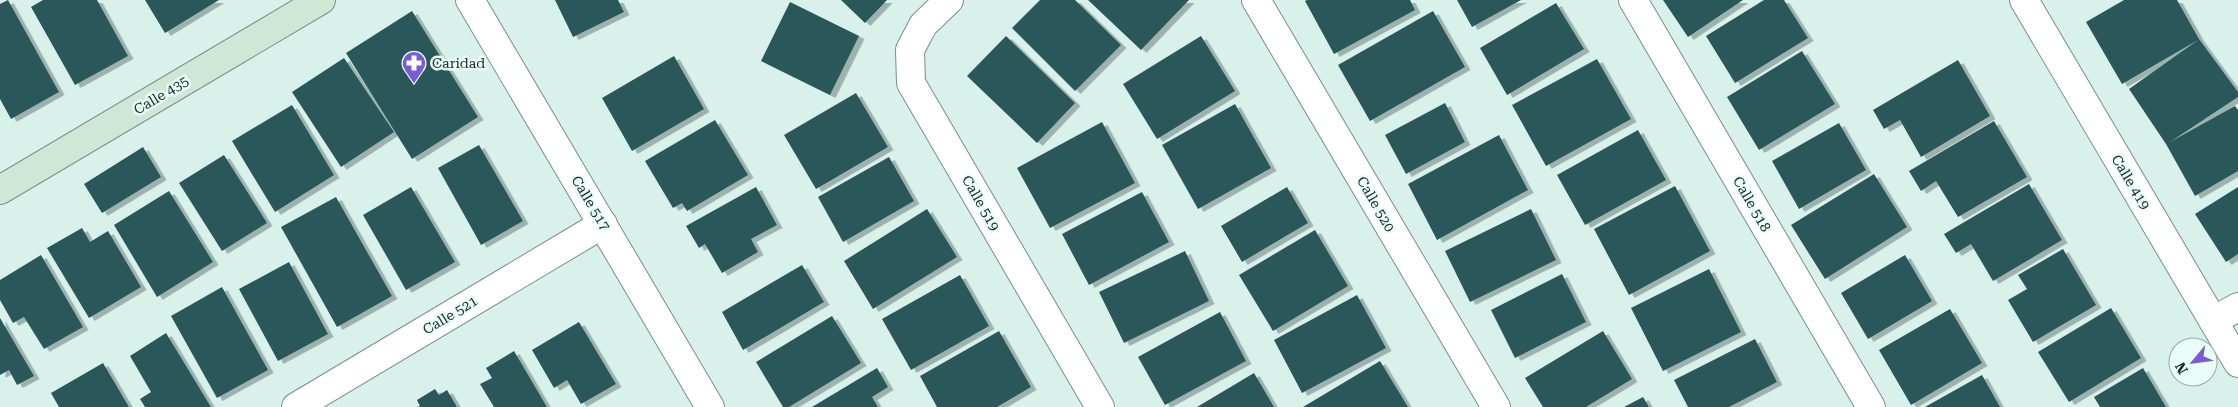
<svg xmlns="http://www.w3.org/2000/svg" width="2238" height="407" font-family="'Roboto Serif',serif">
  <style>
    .building { fill: #29585a; filter: url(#shadow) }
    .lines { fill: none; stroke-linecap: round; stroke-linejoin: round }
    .street-casing { stroke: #778f89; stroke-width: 30 }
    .secondary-casing { stroke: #778f89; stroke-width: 30 }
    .street { stroke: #fff; stroke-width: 28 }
    .secondary { stroke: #cee7d7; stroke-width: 28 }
    .labels { text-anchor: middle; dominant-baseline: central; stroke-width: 5; stroke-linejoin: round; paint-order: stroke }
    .poi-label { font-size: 14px; fill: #212b28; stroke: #e9fef8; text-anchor: start }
    .street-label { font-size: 14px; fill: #212b28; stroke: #e9fef8 }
  </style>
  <defs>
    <filter id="shadow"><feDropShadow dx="5.5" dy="3" stdDeviation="0" flood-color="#0004"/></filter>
  </defs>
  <rect width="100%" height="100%" fill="#d8f2eb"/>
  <path class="building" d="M8 0 59 92 11 119 0 99V4Z
    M43 0H97L128 56 75 85 31 7Z
    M145 0H219L165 33Z
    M555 0H618L624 12 573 37Z
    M841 0H887L865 23Z
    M1040 0H1075L1121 45 1075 91 1012 28Z
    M1088 0H1189L1141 50Z
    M1307 0H1410L1415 10 1334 54 1305 1Z
    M1457 0H1521L1472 27Z
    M1663 0H1743L1688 37Z
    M1764 0H1784L1808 38 1735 83 1706 36Z
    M2124 0H2177L2199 39 2238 92V97L2170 142 2235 106 2238 110V171L2195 196 2166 144 2129 89 2198 40 2122 84 2086 22Z
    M790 2 859 36 830 95 761 61Z
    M1556 3 1584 49 1507 95 1480 48Z
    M412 11 478 117 412 159 346 53Z
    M1433 11 1465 67 1370 121 1338 65Z
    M1006 36 1075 103 1037 143 967 76Z
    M1201 36 1235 91 1157 139 1123 84Z
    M1802 51 1835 104 1759 150 1727 97Z
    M674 56 704 109 632 151 602 98Z
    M344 58 394 132 341 167 292 92Z
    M1597 59 1631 119 1546 166 1512 105Z
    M1958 60 1990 116 1921 157 1900 120 1884 129 1873 110Z
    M856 93 888 147 816 189 784 135Z
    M1445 103 1465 142 1406 174 1385 135Z
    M1235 104 1271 168 1198 209 1162 145Z
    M292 105 334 175 275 212 232 141Z
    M715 120 748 175 687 211 682 203 673 208 645 161Z
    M1994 121 2027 177 1958 217 1936 181 1921 191 1909 171Z
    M1102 122 1135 183 1050 228 1017 168Z
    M1839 123 1866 170 1799 209 1772 161Z
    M1638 130 1666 180 1585 225 1557 175Z
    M1499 135 1528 190 1437 240 1408 184Z
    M479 145 523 221 481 245 438 168Z
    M143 147 161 177 102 213 84 184Z
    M224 155 267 223 222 251 179 183Z
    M889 157 914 201 843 242 818 197Z
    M1874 174 1907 227 1825 279 1791 225Z
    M2029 184 2062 240 1993 281 1971 244 1956 253 1944 234Z
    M1675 186 1710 251 1629 295 1594 229Z
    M411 187 455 262 406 290 363 215Z
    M756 187 777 225 751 239 758 252 722 273 705 244 699 248 686 226Z
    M1287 187 1308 223 1242 262 1221 226Z
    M2238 187V254L2226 262 2195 214Z
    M169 191 213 262 157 297 114 225Z
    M1142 192 1169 242 1089 285 1062 234Z
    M336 197 392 296 337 327 281 227Z
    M927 209 957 257 873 309 844 261Z
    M1531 209 1556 260 1470 302 1445 251Z
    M82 228 90 242 108 231 141 287 89 318 47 248Z
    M1315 230 1348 286 1273 331 1239 275Z
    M2063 249 2096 305 2033 342 2008 300 2027 289 2018 275Z
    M1185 251 1209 301 1124 343 1099 292Z
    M41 255 83 327 44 349 24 317 13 323 0 300V280Z
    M1905 255 1932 301 1868 339 1841 293Z
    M289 262 328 334 278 361 239 289Z
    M802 265 824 302 743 350 722 312Z
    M1709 269 1741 332 1663 371 1631 308Z
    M1562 274 1586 322 1515 358 1491 310Z
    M960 275 989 326 911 370 882 319Z
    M222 287 268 370 217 398 171 316Z
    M1357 295 1386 348 1302 393 1274 340Z
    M2111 308 2141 358 2069 402 2038 352Z
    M1950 309 1982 363 1911 405 1879 350Z
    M1220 312 1246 361 1165 405 1138 357Z
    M832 316 861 363 789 407H783L756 362Z
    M0 318 34 376 17 385 9 370 0 375Z
    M579 322 616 384 581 404 567 380 554 388 532 350Z
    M999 331 1031 387 997 407H937L920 376Z
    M1603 331 1632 379 1586 407H1543L1525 378Z
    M166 333 211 407H145L140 399 151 392 130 356Z
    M1755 339 1777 382 1729 407H1688L1674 380Z
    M514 351 547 407H494L480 384 492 378 486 368Z
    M1380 361 1408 407H1303Z
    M103 363 129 407H59L51 393Z
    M877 368 888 387 872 397 878 407H812Z
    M2143 368 2166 407H2100L2094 397Z
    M1254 373 1274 407H1197Z
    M1982 375 2000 407H1925Z
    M435 389 439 395 447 390 457 407H417L420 406 417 400Z
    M1643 397 1649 407H1624Z"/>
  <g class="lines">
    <g class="street-casing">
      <path id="street" d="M470 0 710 407
        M949 0 923 25 910 50 911 83 1100 407
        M1256 0 1496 407
        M1633 0 1871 407
        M2024 0 2238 363
        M2213 321 2238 307
        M296 407 603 224"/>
    </g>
    <g class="secondary-casing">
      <path id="secondary" d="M0 190 321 0"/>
    </g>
    <use href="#street" class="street"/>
    <use href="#secondary" class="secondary"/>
  </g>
  <defs>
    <g id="pharmacy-pin" transform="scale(1.25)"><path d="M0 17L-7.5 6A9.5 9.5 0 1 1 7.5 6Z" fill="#785bd5" stroke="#e9fef8"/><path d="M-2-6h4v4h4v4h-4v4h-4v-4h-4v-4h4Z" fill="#fff"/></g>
  </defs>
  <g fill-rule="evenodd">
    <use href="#pharmacy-pin" x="414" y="63"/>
  </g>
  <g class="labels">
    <g class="poi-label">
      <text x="432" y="63">Caridad</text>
    </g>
    <g class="street-label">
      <text transform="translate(161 95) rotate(-31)">Calle 435</text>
      <text transform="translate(2131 182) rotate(59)">Calle 419</text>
      <text transform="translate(591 203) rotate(59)">Calle 517</text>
      <text transform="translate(981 203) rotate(60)">Calle 519</text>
      <text transform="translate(1376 204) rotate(60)">Calle 520</text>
      <text transform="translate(1752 204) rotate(60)">Calle 518</text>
      <text transform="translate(450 315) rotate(-31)">Calle 521</text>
    </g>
  </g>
  <g transform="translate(2193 362) rotate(241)"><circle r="24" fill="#e9fef8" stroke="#99aaa5"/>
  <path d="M0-4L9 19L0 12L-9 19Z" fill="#785bd5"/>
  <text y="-8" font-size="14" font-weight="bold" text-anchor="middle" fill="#212b28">N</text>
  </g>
</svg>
